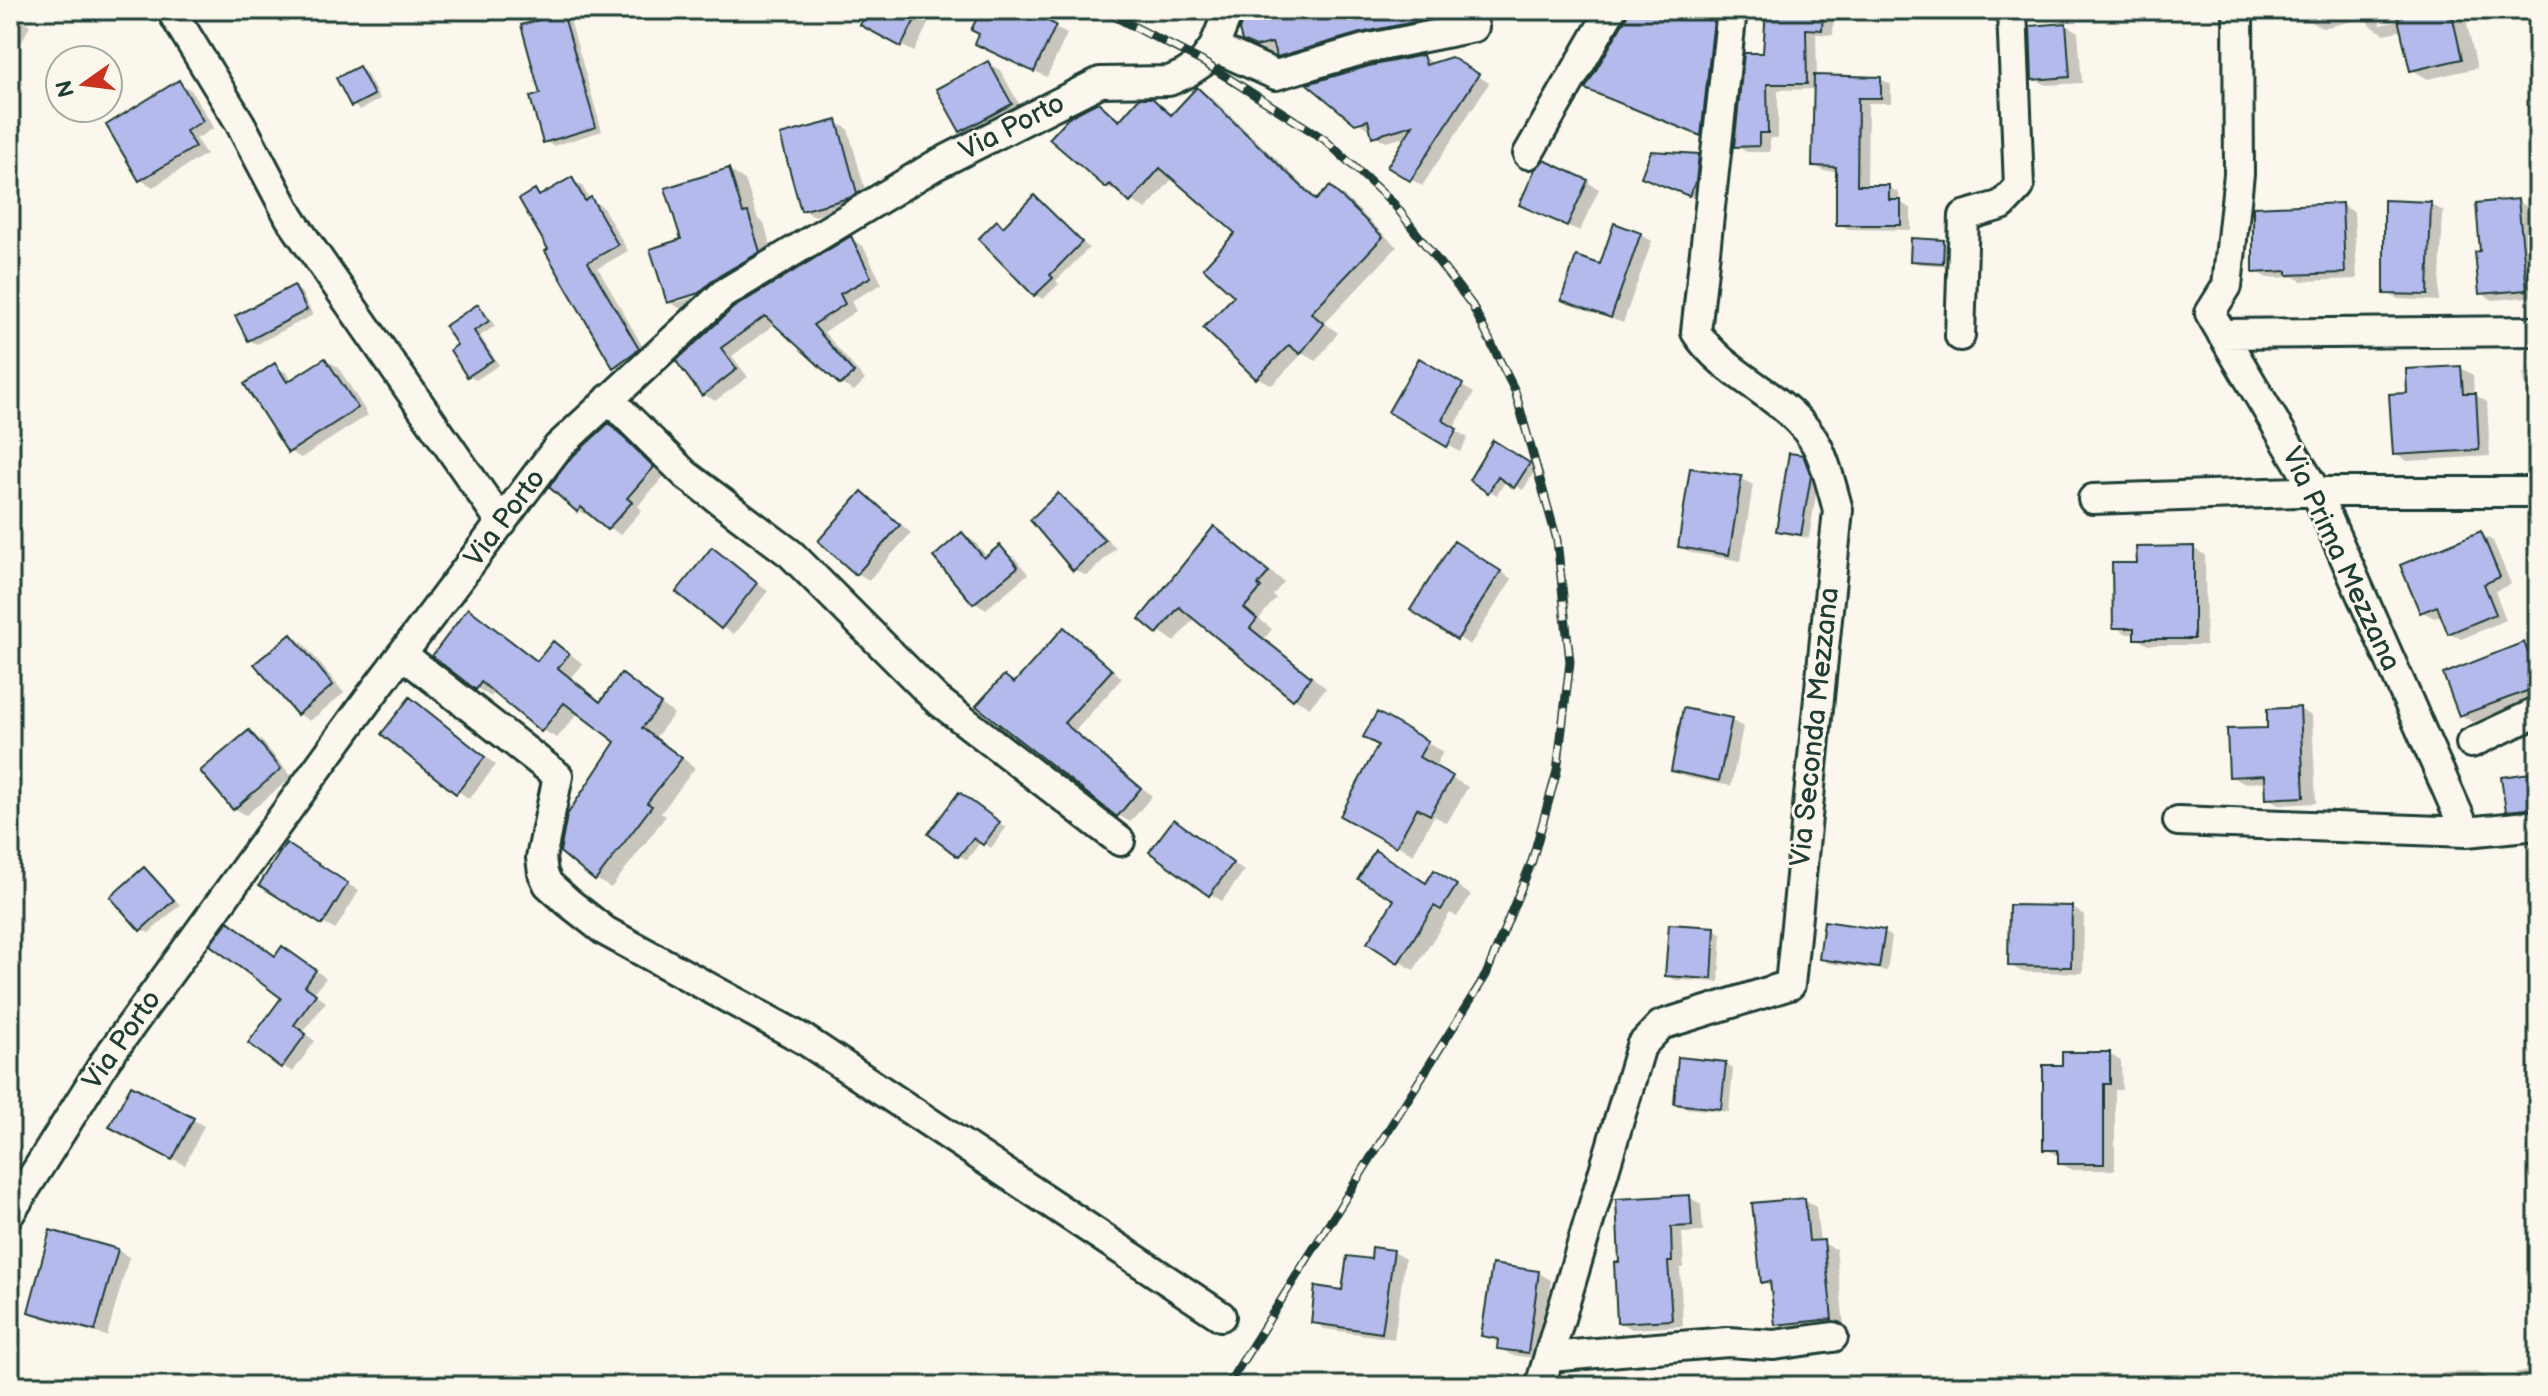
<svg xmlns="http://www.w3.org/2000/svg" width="2548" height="1396" font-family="'Balsamiq Sans',sans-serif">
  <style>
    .shadow { fill: #0003; fill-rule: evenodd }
    .building { fill: #b5baec; stroke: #1f3d34; stroke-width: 2 }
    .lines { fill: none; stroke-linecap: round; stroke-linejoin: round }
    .minor-casing { stroke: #1f3d34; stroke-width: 34 }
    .minor { stroke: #fbf7ec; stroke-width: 28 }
    .rail-casing { stroke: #1f3d34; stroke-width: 9 }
    .rail { stroke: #fbf7ec; stroke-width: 6; stroke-dasharray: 18; stroke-linecap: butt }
    .labels { text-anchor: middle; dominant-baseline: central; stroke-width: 6; stroke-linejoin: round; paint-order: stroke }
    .street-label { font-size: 28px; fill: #1f3d34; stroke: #fbf7ec }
  </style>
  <rect width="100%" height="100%" fill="#fbf7ec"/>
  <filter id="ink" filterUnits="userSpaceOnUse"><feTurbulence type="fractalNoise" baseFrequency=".0125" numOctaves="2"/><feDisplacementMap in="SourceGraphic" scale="16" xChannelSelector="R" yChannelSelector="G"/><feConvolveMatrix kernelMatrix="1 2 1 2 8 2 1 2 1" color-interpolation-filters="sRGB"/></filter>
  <g filter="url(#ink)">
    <path class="shadow" d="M870 10H935L914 52 874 31Z
      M983 10H1020L1067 34 1047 77 989 50 982 34Z
      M1247 10H1495V15L1377 40 1294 64 1278 53 1273 55 1244 40Z
      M1636 10H1725L1711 140 1588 89Z
      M1768 10 1834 12 1833 35 1816 34 1817 77 1881 79 1891 85V103H1868L1867 187H1889L1899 193V202L1911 208V230L1848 229 1838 223V171H1824L1814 165 1815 89 1778 90V138H1770V152H1747L1736 146 1765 55Z
      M2303 10H2464L2477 68 2428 79 2412 70 2403 30 2385 34 2369 25 2367 18 2322 28 2305 19ZM2408 15V19L2380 25V21Z
      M10 14 30 25 10 66Z
      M562 15 570 20 602 131 553 146 545 141 542 95Z
      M2066 25 2078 32 2082 83 2046 85 2034 78Z
      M1422 57 1435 64 1463 66 1489 83 1422 186 1411 179 1409 136 1386 142 1374 135 1372 128 1369 129 1357 122Z
      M988 63 1000 70 1023 111 973 138 961 131Z
      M359 68 366 73 380 99 360 110 352 105Z
      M179 83 191 90 214 128 196 139 206 154 153 187 141 180Z
      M1198 89 1212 98 1319 200 1330 188 1345 197 1397 247 1325 323 1338 333 1316 361 1303 353 1272 385 1257 377 1237 296 1238 233 1174 177 1146 209 1107 187 1098 104 1122 121 1151 100 1174 115Z
      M836 122 848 129 868 200 815 216 803 210Z
      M1698 156 1710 163 1702 201 1656 183Z
      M729 170 745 180 758 219 764 223 775 261 685 311 669 302 684 240ZM708 288 709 292 678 302V298Z
      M572 180 582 186 590 200 602 206 628 251 598 268 648 356 625 372 614 366 550 250 535 192 543 196Z
      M1587 182 1599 189 1580 231 1534 211Z
      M1035 197 1089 248 1056 281 1059 284 1043 299 1035 295 998 223 1005 227Z
      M2517 201 2529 208 2538 296 2493 300 2481 293 2482 253Z
      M2431 204 2443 211 2439 301 2398 299 2386 292Z
      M2342 205 2354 212 2357 279 2301 281 2295 277 2267 278 2255 271Z
      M1640 234 1652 241 1623 323 1563 299Z
      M851 239 863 246 882 284 851 301 856 311 824 332 865 380 854 391 841 384 776 323 732 356 748 377 715 401 703 394 678 361Z
      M1944 242 1951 247 1950 266 1919 264 1912 260Z
      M294 288 301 292 313 315 257 344 249 340Z
      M478 306 485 311 495 326 480 336 499 365 476 380 468 375 460 346Z
      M326 360 338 367 368 415 301 458 289 451 275 366 287 373 292 381Z
      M1420 361 1474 393 1453 429 1468 438 1460 452 1391 412Z
      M2461 368 2473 375 2474 394 2487 402 2490 456 2407 461 2395 454 2409 395Z
      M2538 371V452L2523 373Z
      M609 425 621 432 665 475 638 506 642 510 620 535 592 514 590 517 578 510Z
      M1494 443 1536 469 1523 490 1506 480 1497 495 1471 480Z
      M1802 457 1810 462 1818 482 1809 538 1786 534 1779 530Z
      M1741 478 1753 485 1741 561 1692 553 1680 546Z
      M863 494 875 501 911 533 869 580 857 573Z
      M1058 495 1070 502 1116 548 1087 576 1075 570 1033 521Z
      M1214 529 1230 538 1284 582 1273 595 1276 598 1259 619 1272 629 1265 638 1326 688 1310 707 1294 698 1195 617 1175 642 1141 618Z
      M2481 534 2493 541 2511 584 2495 591 2506 620 2461 639 2449 632 2442 615 2434 618 2421 611Z
      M963 535 975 542 988 558 1002 551 1015 558 1028 574 986 609 974 602Z
      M2193 548 2205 555 2206 645H2148L2136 638V634H2127L2115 627 2139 565Z
      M712 549 768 591 734 634 722 627Z
      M1467 550 1512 579 1470 645 1413 609Z
      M469 611 539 662 554 643 568 652 583 664 572 677 602 702 622 676 674 714 656 737 695 768 661 813 666 816 611 888 596 879 562 851 618 742 579 712 557 738 542 730 495 691 491 697 477 688Z
      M1065 630 1077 637 1122 678 1075 731 1152 796 1130 822 1118 815 1005 677 1016 684Z
      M291 636 303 643 344 693 310 721 298 714Z
      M2524 644 2536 651 2538 657V698L2473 722 2461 715Z
      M422 707 496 765 469 799 383 734Z
      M2299 709 2312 716 2316 803 2280 805 2268 798 2267 782 2243 783 2231 776 2270 729Z
      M1377 714 1443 752 1434 768 1468 787 1447 823 1434 816 1413 854 1343 815 1380 744Z
      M1731 720 1743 727 1731 786 1685 777 1673 770Z
      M249 733 261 740 292 777 246 815 234 808Z
      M2538 774V815L2520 817 2507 810Z
      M967 799 1006 828 991 848 981 841 967 860 959 855Z
      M1186 828 1244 871 1222 901 1210 894Z
      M298 852 359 891 335 930 323 923Z
      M144 869 152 874 180 905 149 933 141 929Z
      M1450 881 1471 895 1457 917 1450 913 1414 970 1399 961 1427 885Z
      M2072 908 2084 915 2083 973 2022 972 2010 965Z
      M229 923 277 957 293 954 326 978 314 993 326 1002 303 1032 315 1041 293 1072 282 1066 284 998Z
      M1714 929 1722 934 1719 982 1675 980 1667 975Z
      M1884 932 1892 937 1887 971 1828 963 1821 958Z
      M2109 1054 2121 1061 2122 1090H2115V1170H2072L2060 1163V1156L2045 1149 2064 1067Z
      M1725 1064 1733 1069 1729 1112 1684 1108 1676 1103Z
      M193 1120 204 1126 185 1165 123 1133Z
      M1689 1197 1701 1204 1703 1232 1682 1233 1684 1268H1680L1683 1326 1632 1329 1619 1322 1621 1263Z
      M1804 1200 1816 1207 1820 1242 1836 1249 1844 1325 1789 1331 1777 1324 1773 1287 1763 1281Z
      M117 1250 129 1257 107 1336 42 1318 30 1311Z
      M1393 1252 1405 1259 1394 1339 1325 1329 1313 1322Z
      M1493 1266 1539 1273 1551 1280 1540 1359 1511 1355 1499 1348V1343L1484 1335Z
      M2538 1371V1386H2516V1372Z
      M2477 1372 2489 1379V1386H2407L2406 1374Z
      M1758 1374 1770 1381V1386H1587L1586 1379 1640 1375 1648 1379Z"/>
    <path class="building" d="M867 10H920L901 47 860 25Z
      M981 10H1025L1056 25 1034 72 975 44 979 34 971 30Z
      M1246 10H1447L1448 15 1360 33 1277 57 1272 43 1256 47 1242 41 1239 30Z
      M1628 10H1715L1701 136 1585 89 1626 18Z
      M1766 10H1823L1822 30 1806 29 1807 84H1767L1768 133H1759V146L1734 147 1744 53H1763Z
      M2396 10H2451L2462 59 2410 71Z
      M563 13 596 127 543 143 530 97 540 94 521 25Z
      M2066 23 2070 77 2032 80 2030 26Z
      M1423 55 1426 65 1451 57 1479 74 1410 181 1387 167 1413 125 1372 137 1368 120 1355 124 1307 84 1369 66Z
      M988 61 1012 104 960 132 936 89Z
      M359 66 374 95 351 107 336 78Z
      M1814 75 1881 77V98H1858L1857 185H1889V200H1901V225H1836V167L1812 166Z
      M179 80 203 121 186 131 195 147 139 181 106 125Z
      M1197 87 1316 200 1330 186 1383 237 1311 313 1324 324 1300 354 1289 345 1256 379 1203 328 1234 296 1203 268 1235 233 1160 168 1130 203 1110 184 1106 188 1049 139 1069 117 1098 102 1119 121 1139 98H1152L1171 115Z
      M837 120 857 193 849 198 801 211 780 135Z
      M1651 151 1699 154 1696 181 1689 196 1641 177Z
      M1544 160 1588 180 1567 226 1519 205 1535 169Z
      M729 168 743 213 748 212 760 252 714 279 699 293 667 303 650 249 681 239 665 188Z
      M572 177 585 201 591 197 618 245 588 262 639 349 613 368 545 251 548 249 519 199 535 189 539 196Z
      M1034 195 1082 242 1050 275 1053 278 1034 296 978 239 997 220 1003 227Z
      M2518 199 2527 290 2479 294 2475 252 2480 251 2476 203Z
      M2384 200 2431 202 2428 295 2384 294Z
      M2342 203 2345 273 2287 275V271L2253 273V207Z
      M1614 223 1641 233 1611 318 1561 300 1576 256 1600 264Z
      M851 236 871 277 840 294 845 304 813 325 854 373 840 385 765 316 721 348 737 369 702 396 676 361 733 308Z
      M1911 238 1944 240 1943 263 1910 261Z
      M294 285 307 310 248 341 235 316Z
      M478 304 489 321 474 331 493 360 467 377 450 350 457 345 445 326Z
      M325 358 358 408 288 453 244 384 275 363 287 382Z
      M1419 358 1463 384 1442 420 1457 429 1447 447 1388 412Z
      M2461 366 2463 393H2476L2479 450 2393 455 2389 394 2407 393 2406 369Z
      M609 423 654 467 627 498 632 502 607 530 581 507 577 512 549 487 571 458Z
      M1493 440 1530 463 1514 488 1498 477 1488 493 1469 480Z
      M1789 453 1803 455 1811 476 1801 535 1776 531Z
      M1690 468 1742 476 1729 555 1678 547Z
      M862 491 900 525 856 575 818 541Z
      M1058 493 1105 540 1073 571 1030 520Z
      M1214 526 1269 572 1258 585 1261 588 1244 608 1257 619 1250 628 1311 677 1293 700 1179 607 1157 634 1139 619Z
      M2481 531 2500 577 2484 584 2496 614 2448 634 2437 606 2420 613 2400 565Z
      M962 532 984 558 1000 545 1018 567 973 604 933 557Z
      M1454 541 1501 571 1457 640 1410 610Z
      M2194 546V639H2134V628H2113L2112 563H2137L2136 547Z
      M712 547 757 583 721 629 676 592Z
      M468 608 537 661 553 641 569 654 558 668 600 702 621 673 661 704 642 728 682 758 647 803 652 806 595 881 560 852 567 815 615 742 564 703 541 732 481 682 476 690 432 656Z
      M1064 627 1112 670 1064 723 1141 788 1117 817 976 706 1004 675 1014 683Z
      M291 634 333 685 297 715 254 664Z
      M2524 642 2538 680V687L2459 716 2443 674Z
      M410 697 485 757 456 794 381 734Z
      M2300 707 2304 797 2266 799 2265 775 2229 777 2227 729 2267 728V709Z
      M1683 708 1732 718 1719 781 1671 771Z
      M1377 712 1428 741 1419 757 1453 776 1430 815 1417 808 1396 847 1340 816 1378 745 1363 737Z
      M249 730 281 769 233 810 200 771Z
      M2538 772V808L2506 811 2501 777Z
      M959 792 1000 822 983 845 973 838 958 857 928 834Z
      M1174 819 1233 863 1209 896 1149 852Z
      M286 843 348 883 322 925 259 885Z
      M1375 850 1426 883 1434 870 1457 885 1441 910 1434 906 1398 963 1367 943 1394 900 1358 879Z
      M144 867 174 900 140 931 110 897Z
      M2009 905 2072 906 2071 967 2008 966Z
      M228 921 275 956 282 946 316 970 305 986 316 994 294 1025 306 1034 281 1068 248 1043 281 998 210 945Z
      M1824 921 1885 930 1879 968 1819 959Z
      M1669 924 1715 927 1712 979 1665 976Z
      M2062 1052H2110V1084H2104V1164H2058V1150H2043V1065H2062Z
      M1678 1057 1726 1062 1721 1109 1674 1104Z
      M131 1085 194 1118 172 1160 109 1127Z
      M1690 1195 1692 1226 1671 1227 1672 1262H1668L1672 1320 1617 1323 1614 1262H1619L1616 1199Z
      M1805 1198 1809 1241 1824 1240 1832 1319 1775 1325 1770 1281 1761 1283 1752 1203Z
      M50 1230 118 1249 95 1331 28 1312Z
      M1372 1247 1394 1250 1382 1333 1311 1323 1315 1286 1342 1290 1347 1256 1371 1259Z
      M1492 1264 1539 1271 1528 1353 1497 1349 1498 1339 1481 1336Z"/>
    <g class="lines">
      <g class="minor-casing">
        <path id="minor" d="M171 10 240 123 290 218 502 523
          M1214 47 1276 75 1365 49 1474 27
          M1528 154 1611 10
          M2222 334 2538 331
          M1960 336 1964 216 2002 205 2019 187 2012 10
          M609 399 686 475 791 554 936 699 1120 841
          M2093 499 2297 492H2538
          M402 654 558 776 541 858 543 873 548 884 568 902 605 931 805 1040 1221 1316
          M2471 743 2538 712
          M2178 821 2466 832 2316 492 2210 313 2227 286 2239 174 2238 10
          M2466 832 2538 825
          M10 1213 106 1060 366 702 558 447 723 294 934 166 1100 82 1169 81 1185 74 1203 62 1214 47 1229 10
          M1549 1357 1728 1342 1774 1345 1833 1337
          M1540 1386 1641 1046 1661 1025 1790 985 1838 510C1832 489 1827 465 1817 446 1790 396 1726 379 1696 332L1732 10"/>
      </g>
      <use href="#minor" class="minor"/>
      <g class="rail-casing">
        <path id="rail" d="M1102 10 1203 62 1324 139 1394 204 1472 305 1515 391 1557 540 1570 662 1557 771 1532 861 1486 975 1227 1386"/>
      </g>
      <use href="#rail" class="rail"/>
    </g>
  </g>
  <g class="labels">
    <g class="street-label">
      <text transform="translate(1012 127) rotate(-27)">Via Porto</text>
      <text transform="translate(505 518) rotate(-53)">Via Porto</text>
      <text transform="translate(2341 559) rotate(65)">Via Prima Mezzana</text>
      <text transform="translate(1815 727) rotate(-84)">Via Seconda Mezzana</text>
      <text transform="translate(122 1040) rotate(-55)">Via Porto</text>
    </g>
  </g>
  <rect width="2548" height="1396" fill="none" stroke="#fbf7ec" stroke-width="40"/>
  <rect x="20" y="20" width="2508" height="1356" fill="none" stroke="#1f3d34" stroke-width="3" filter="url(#ink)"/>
  <g transform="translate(84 84) rotate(256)"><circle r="38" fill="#fbf7ec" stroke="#a3ada2" stroke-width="2"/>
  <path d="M0-6L14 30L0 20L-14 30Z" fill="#c8321e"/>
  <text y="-12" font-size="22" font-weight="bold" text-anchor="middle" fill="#1f3d34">N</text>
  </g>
</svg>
